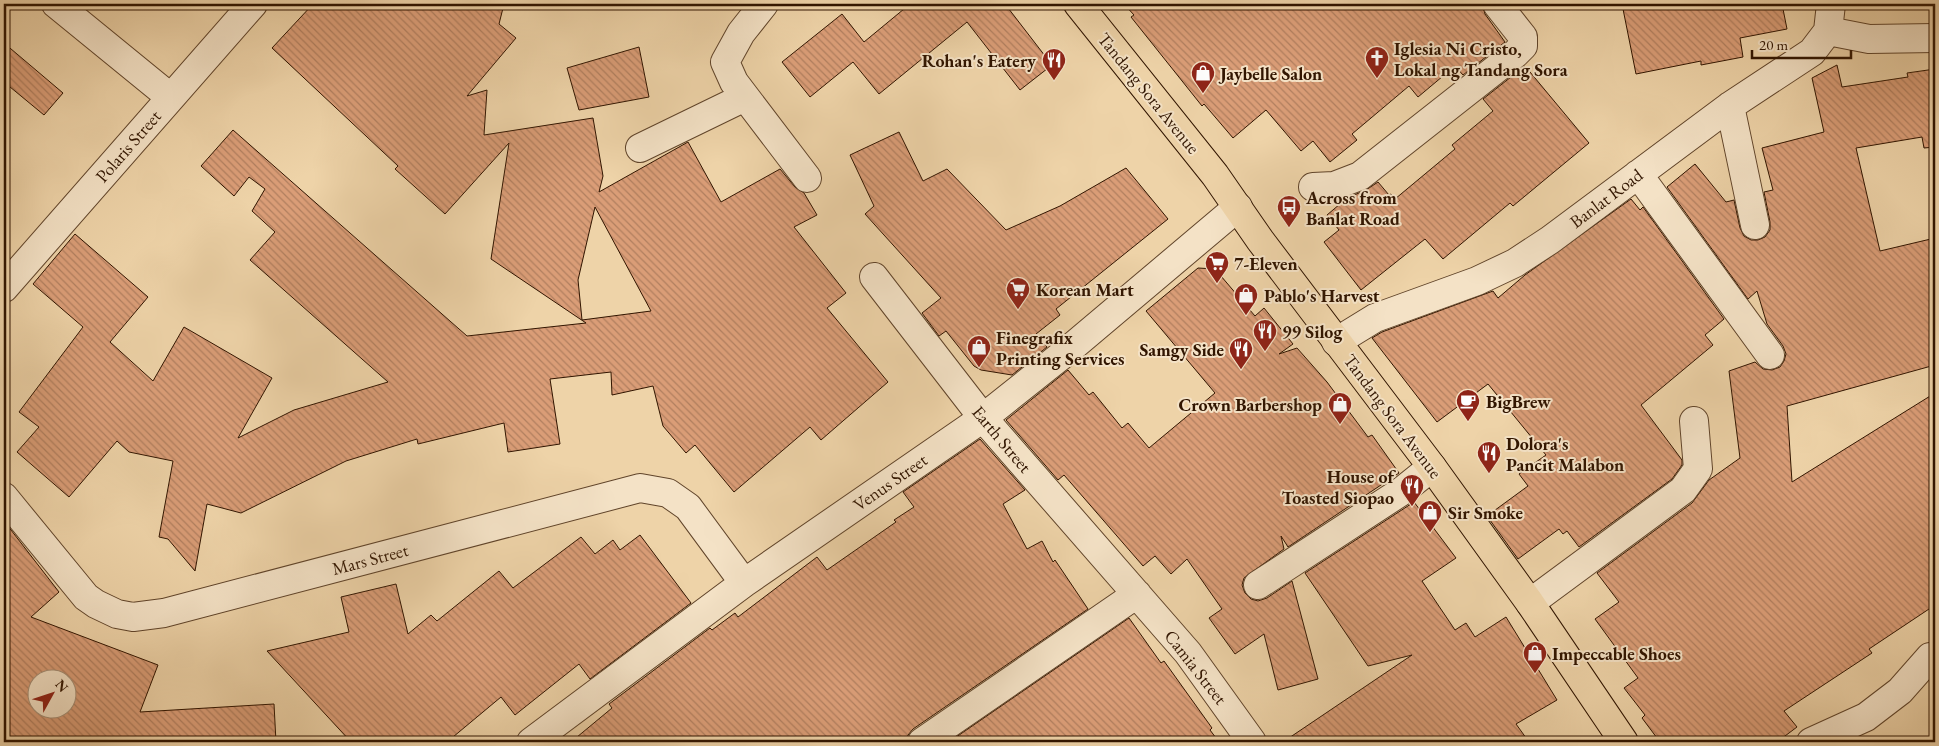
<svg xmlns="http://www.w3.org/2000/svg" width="1939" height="746" font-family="'EB Garamond',serif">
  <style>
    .building { fill: url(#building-back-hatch); stroke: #311500; fill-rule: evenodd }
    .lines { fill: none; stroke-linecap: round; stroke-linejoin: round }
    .minor-casing { stroke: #60442a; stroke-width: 30 }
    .major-casing { stroke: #311500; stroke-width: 30 }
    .minor { stroke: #f4e2c6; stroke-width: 28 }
    .major { stroke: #eed3a8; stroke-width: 28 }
    .labels { text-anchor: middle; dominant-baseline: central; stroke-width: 4; stroke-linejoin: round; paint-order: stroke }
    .poi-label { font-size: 18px; font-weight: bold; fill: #311500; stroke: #f4e2c6; text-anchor: start }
    .street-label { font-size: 18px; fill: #311500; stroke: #f4e2c6 }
  </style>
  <defs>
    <pattern id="building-back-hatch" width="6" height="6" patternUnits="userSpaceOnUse" patternTransform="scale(1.25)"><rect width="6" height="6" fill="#da9d77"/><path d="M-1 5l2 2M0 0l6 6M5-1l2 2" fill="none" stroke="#b17f5f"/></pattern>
  </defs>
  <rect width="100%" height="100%" fill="#eed3a8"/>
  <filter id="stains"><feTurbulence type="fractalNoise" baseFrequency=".004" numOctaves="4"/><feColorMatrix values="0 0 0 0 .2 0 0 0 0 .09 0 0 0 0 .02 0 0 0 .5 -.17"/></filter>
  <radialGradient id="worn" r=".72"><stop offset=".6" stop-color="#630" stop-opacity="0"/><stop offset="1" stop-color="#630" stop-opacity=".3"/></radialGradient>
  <path class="building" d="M313 4H504L499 24 516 38 467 96 487 90 484 135 593 118 603 176 599 192 688 142 721 202 780 169 795 187 804 193 817 215 794 227 846 293 827 308 888 382 821 440 810 427 734 492 695 445 686 453 663 426 653 386 612 395 611 372 550 379 560 444 508 452 504 423 418 444 417 439 346 461 241 513 207 504 195 571 168 539 159 537 173 461 129 452 117 441 69 497 17 452 39 427 19 412 83 327 33 284 75 234 148 297 110 342 153 381 184 327 272 378 238 438 294 410 388 382 250 260 275 232 252 211 265 189 249 177 234 196 201 166 233 130 467 336 586 323 491 259 509 143 445 214 395 169 398 166 272 48ZM595 207 651 311 582 320 578 280Z
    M910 4H1005L1052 65 1020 90 967 22 879 94 853 62 810 97 782 62 842 14 864 42Z
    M1124 4H1482L1485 14 1505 42 1463 75 1455 66 1418 97 1409 86 1352 134 1357 140 1330 162 1313 141 1301 151 1266 110 1233 138 1204 104 1202 106 1131 17 1134 15Z
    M1622 4H1782L1787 29 1740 38 1743 57 1701 65V61L1636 74Z
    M4 43 63 93 44 115 4 82Z
    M639 47 649 97 579 110 567 68Z
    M1837 65 1842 87 1908 77 1907 73 1935 69V147L1924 148 1922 137 1856 148 1880 251 1935 238V365L1787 406 1792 482 1935 393V605L1869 649 1872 653 1784 711 1797 727 1777 742H1660L1642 718 1645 715 1624 688 1638 678 1595 619 1619 602 1597 573 1692 503 1709 480 1740 458 1729 371 1755 362 1763 369 1772 370 1780 367 1784 361 1786 354 1783 346 1767 324 1757 291 1748 299 1667 187 1695 164 1726 202 1734 200 1740 228 1744 236 1751 240H1758L1765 237 1770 230V222L1764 192 1773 190 1762 148 1824 132 1812 78Z
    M1525 66 1589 143 1513 206 1510 203 1443 259 1425 239 1361 290 1324 242 1339 230 1327 215 1347 198 1366 190 1378 182 1389 195 1391 194 1395 199 1455 149 1452 145 1493 111 1483 99Z
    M899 132 923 181 947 169 1006 230 1060 206 1126 168 1168 219 1056 309 1060 315 1036 334 1047 347 1012 375 981 370 974 366 946 331 939 336 922 313 941 298 865 214 874 206 850 155Z
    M1631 199 1640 210 1643 207 1724 319 1705 335 1713 345 1641 405 1682 460V465L1672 479 1579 547 1567 531 1563 534 1559 529 1518 559 1487 516 1528 486 1519 474 1546 455 1488 384 1437 422 1372 338 1382 332 1493 291 1498 298 1525 275Z
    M1198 268 1215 269 1255 316 1264 308 1293 344 1279 354 1297 348 1327 382 1368 437 1372 435 1399 473 1288 547 1281 536 1284 549 1244 578 1242 585 1245 593 1251 599 1258 601 1267 598 1292 581 1318 679 1278 690 1264 634 1235 654 1209 618 1222 609 1187 559 1171 574 1155 556 1143 566 1064 475 1058 480 1006 420 1068 370 1089 395 1093 392 1122 428 1128 423 1149 448 1215 393 1146 311Z
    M980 439 1025 490 1003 504 1027 549 1042 541 1053 562 1055 560 1088 609 913 729 908 735 907 742H571L612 708 609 704 710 628 712 630 735 613 738 617 817 557 827 570 896 522 894 520 914 507 903 492Z
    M1414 502 1456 558 1422 581 1455 630 1466 623 1475 637 1506 617 1557 700 1516 724 1529 742H1283L1412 655 1368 666 1305 573Z
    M4 521 59 592 31 617 158 665 140 712 274 704 276 742H4ZM38 678H68V708H38Z
    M640 535 691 603 590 679 579 664 515 715 501 697 447 742H351L267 651 349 632 341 597 396 584 408 634 431 615 437 621 499 571 513 588 581 537 595 554 613 540 620 550Z
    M1129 618 1161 663 1164 661 1212 728 1210 730 1219 742H949Z"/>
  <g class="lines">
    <g class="minor-casing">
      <path id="minor" d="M56 4 170 97
        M764 4 741 33 725 62 734 82 807 178
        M1828 31 1869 39 1935 38
        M1730 106 1755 225
        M640 148 745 97
        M1638 174 1770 355
        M1313 187 1334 186 1360 176 1515 54 1523 46V37L1497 4
        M874 277 983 418 1188 653 1252 742
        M4 288 253 4
        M1336 342 1375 318 1477 281 1515 263 1550 240 1730 106 1812 52 1828 31 1831 4
        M4 497 86 597 96 604 117 614 133 617 164 613 640 488 668 493 688 507 744 583
        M1258 585 1402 491 1432 467
        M1530 603 1683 490 1698 469 1694 421
        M531 742 744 583 983 418 1072 347 1238 207
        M922 742 1137 594
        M1811 742 1866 717 1900 691 1930 657"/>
    </g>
    <g class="major-casing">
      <path id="major" d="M1078 4 1215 175 1260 240 1432 467 1530 603 1624 742"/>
    </g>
    <use href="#minor" class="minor"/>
    <use href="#major" class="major"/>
  </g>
  <defs>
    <g id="church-pin" transform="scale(1.25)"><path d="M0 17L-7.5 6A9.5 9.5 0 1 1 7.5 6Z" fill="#8f2418" stroke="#f4e2c6"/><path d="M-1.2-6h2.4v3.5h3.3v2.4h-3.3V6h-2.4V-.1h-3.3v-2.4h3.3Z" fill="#fff"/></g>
    <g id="restaurant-pin" transform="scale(1.25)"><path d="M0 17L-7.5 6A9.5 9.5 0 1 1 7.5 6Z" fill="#8f2418" stroke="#f4e2c6"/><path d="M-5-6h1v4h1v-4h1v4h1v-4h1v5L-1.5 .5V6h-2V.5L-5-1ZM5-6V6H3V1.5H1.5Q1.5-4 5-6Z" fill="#fff"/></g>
    <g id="shop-pin" transform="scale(1.25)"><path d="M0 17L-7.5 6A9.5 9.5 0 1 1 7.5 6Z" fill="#8f2418" stroke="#f4e2c6"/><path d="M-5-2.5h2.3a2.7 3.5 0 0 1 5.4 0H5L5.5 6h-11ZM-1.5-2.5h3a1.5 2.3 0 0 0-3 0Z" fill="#fff"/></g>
    <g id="bus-pin" transform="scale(1.25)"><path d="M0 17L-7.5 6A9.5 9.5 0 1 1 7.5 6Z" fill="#8f2418" stroke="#f4e2c6"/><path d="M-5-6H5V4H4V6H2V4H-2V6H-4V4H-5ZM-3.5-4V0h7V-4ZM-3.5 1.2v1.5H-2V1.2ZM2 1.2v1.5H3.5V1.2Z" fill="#fff"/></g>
    <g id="supermarket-pin" transform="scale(1.25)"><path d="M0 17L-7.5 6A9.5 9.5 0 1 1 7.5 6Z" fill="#8f2418" stroke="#f4e2c6"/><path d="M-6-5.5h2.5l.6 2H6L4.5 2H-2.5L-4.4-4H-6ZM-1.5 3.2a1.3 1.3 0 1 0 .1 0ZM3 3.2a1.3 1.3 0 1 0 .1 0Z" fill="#fff"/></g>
    <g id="cafe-pin" transform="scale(1.25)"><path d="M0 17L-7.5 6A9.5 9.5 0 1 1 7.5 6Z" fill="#8f2418" stroke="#f4e2c6"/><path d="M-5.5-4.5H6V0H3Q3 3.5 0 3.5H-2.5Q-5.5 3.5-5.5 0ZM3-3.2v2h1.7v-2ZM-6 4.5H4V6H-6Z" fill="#fff"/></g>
  </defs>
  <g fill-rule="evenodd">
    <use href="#church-pin" x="1377" y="58"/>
    <use href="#restaurant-pin" x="1054" y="60"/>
    <use href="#shop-pin" x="1203" y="73"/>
    <use href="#bus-pin" x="1289" y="207"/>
    <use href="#supermarket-pin" x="1217" y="263"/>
    <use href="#supermarket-pin" x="1018" y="289"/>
    <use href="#shop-pin" x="1246" y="295"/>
    <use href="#restaurant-pin" x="1265" y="331"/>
    <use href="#shop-pin" x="979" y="347"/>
    <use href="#restaurant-pin" x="1241" y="349"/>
    <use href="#cafe-pin" x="1468" y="401"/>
    <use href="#shop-pin" x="1340" y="404"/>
    <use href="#restaurant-pin" x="1489" y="453"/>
    <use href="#restaurant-pin" x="1412" y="486"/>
    <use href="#shop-pin" x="1430" y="512"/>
    <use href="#shop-pin" x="1535" y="653"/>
  </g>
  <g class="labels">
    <g class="poi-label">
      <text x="1394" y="48">Iglesia Ni Cristo,<tspan x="1394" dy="21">Lokal ng Tandang Sora</tspan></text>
      <text x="1036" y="60" text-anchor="end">Rohan's Eatery</text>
      <text x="1220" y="73">Jaybelle Salon</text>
      <text x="1306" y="197">Across from<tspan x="1306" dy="21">Banlat Road</tspan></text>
      <text x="1234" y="263">7-Eleven</text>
      <text x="1036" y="289">Korean Mart</text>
      <text x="1264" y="295">Pablo's Harvest</text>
      <text x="1282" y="331">99 Silog</text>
      <text x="996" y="337">Finegrafix<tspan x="996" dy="21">Printing Services</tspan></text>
      <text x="1224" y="349" text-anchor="end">Samgy Side</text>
      <text x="1486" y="401">BigBrew</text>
      <text x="1322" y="404" text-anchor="end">Crown Barbershop</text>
      <text x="1506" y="443">Dolora's<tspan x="1506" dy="21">Pancit Malabon</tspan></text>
      <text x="1394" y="476" text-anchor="end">House of<tspan x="1394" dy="21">Toasted Siopao</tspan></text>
      <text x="1448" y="512">Sir Smoke</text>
      <text x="1552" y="653">Impeccable Shoes</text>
    </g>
    <g class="street-label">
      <text transform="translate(1149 93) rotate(51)">Tandang Sora Avenue</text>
      <text transform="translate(128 146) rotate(-49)">Polaris Street</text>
      <text transform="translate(1606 198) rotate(-37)">Banlat Road</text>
      <text transform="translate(1393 416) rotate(53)">Tandang Sora Avenue</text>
      <text transform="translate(1002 439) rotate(50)">Earth Street</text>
      <text transform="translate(890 482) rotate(-35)">Venus Street</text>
      <text transform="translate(370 559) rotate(-15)">Mars Street</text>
      <text transform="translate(1196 667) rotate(52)">Camia Street</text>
    </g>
  </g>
  <rect width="1939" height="746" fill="none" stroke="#eed3a8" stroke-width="20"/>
  <rect x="5" y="5" width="1929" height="736" fill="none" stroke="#311500" stroke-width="2.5"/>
  <rect x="10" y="10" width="1919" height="726" fill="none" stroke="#311500"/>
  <g transform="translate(52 694) rotate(50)"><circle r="24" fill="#f4e2c6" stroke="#a69077"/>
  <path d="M0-4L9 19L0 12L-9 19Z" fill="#8f2418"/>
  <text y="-8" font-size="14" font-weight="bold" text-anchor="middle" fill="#311500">N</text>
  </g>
  <path d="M1752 50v8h99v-8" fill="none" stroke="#311500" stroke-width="2.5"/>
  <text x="1759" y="50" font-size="15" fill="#311500" stroke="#f4e2c6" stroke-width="4" paint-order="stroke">20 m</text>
  <rect width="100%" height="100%" filter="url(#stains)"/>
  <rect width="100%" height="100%" fill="url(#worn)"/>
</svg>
